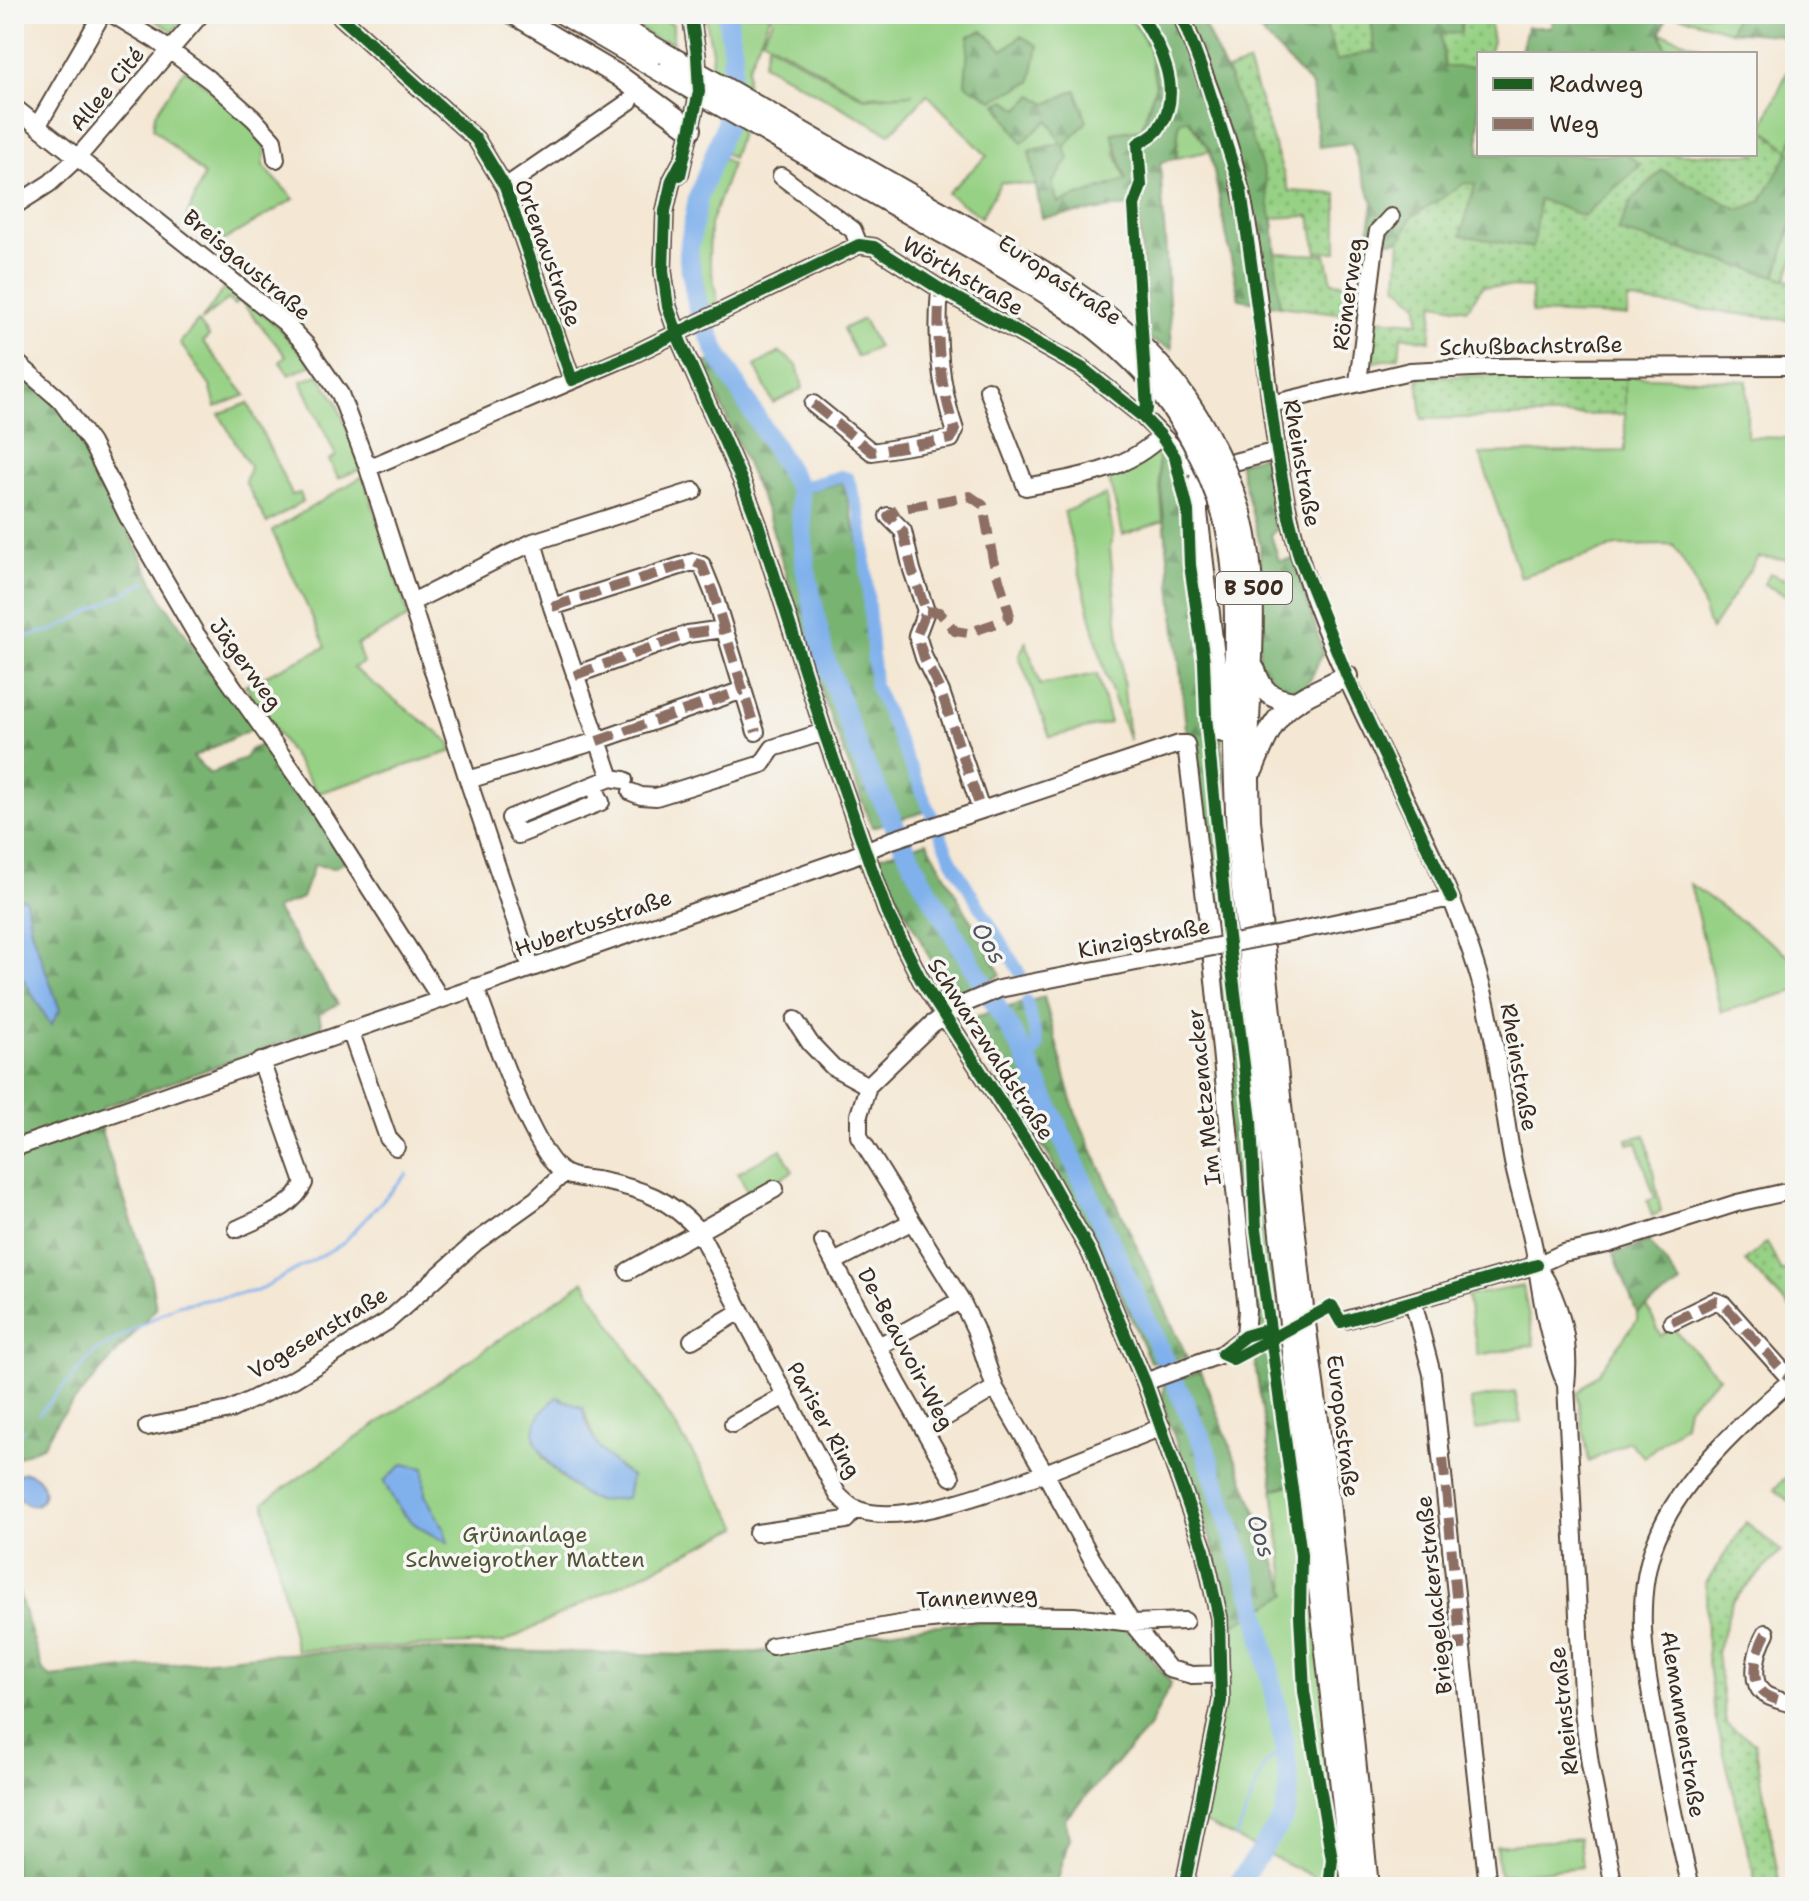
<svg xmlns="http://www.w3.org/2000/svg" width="1809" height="1901" font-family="'Shantell Sans',sans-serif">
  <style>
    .green { fill: #97d185; stroke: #697e52; stroke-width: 2; fill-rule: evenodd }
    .forest { fill: url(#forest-firs); stroke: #5a6e48; stroke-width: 2 }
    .garden { fill: url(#garden-dots); stroke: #697e52; stroke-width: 2 }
    .water { fill: #80b1ec; stroke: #5e6e85; stroke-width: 2 }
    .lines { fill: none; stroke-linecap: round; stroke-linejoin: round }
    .stream { stroke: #80b1ec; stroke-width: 3 }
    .canal { stroke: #80b1ec; stroke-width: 12 }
    .river { stroke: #80b1ec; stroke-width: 20 }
    .minor-casing { stroke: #574639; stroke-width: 20 }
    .major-casing { stroke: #574639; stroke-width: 24 }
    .minor { stroke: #fff; stroke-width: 16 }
    .major { stroke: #fff; stroke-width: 20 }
    .minor-bridge-casing { stroke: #574639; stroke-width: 20; stroke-linecap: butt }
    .major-bridge-casing { stroke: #574639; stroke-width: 24; stroke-linecap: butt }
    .minor-bridge { stroke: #fff; stroke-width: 16 }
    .major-bridge { stroke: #fff; stroke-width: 20 }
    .quiet { stroke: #8d6e63; stroke-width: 10; stroke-dasharray: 20 10; stroke-linecap: butt }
    .cycleway-casing { stroke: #f6f6f2; stroke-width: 17 }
    .cycleway { stroke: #1b5e20; stroke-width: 12 }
    .labels { text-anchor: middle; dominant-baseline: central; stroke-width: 7; stroke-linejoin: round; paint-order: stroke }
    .shield { fill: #f6f6f2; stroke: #73675e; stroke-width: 2 }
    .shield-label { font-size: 20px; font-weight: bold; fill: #3b2a1e }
    .street-label { font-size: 22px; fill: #3b2a1e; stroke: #f6f6f2 }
    .park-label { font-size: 22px; fill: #525438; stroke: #f6f6f2 }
    .water-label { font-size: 24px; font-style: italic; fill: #50525c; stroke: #f6f6f2 }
  </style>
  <defs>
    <pattern id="forest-firs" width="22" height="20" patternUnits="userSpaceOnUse" patternTransform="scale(2)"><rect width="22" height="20" fill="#79b372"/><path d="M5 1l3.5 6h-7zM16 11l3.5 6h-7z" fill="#64925d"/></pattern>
    <pattern id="garden-dots" width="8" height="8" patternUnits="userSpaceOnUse" patternTransform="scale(2)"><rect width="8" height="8" fill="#97d185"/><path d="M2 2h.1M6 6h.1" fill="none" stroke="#7caa6c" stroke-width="1.8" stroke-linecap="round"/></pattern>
  </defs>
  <rect width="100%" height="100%" fill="#f6f6f2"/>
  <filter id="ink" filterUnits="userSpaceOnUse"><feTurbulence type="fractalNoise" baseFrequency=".0125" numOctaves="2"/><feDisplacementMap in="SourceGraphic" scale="16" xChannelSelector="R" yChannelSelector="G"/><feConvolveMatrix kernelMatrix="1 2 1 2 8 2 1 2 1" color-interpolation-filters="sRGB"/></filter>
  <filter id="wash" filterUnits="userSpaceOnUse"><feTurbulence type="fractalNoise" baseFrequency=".006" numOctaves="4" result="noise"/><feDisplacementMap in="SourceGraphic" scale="32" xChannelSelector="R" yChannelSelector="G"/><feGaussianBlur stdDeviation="1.8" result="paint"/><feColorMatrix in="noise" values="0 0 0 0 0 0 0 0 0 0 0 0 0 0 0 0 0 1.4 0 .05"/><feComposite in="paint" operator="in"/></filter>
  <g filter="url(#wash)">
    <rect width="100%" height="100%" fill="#f4e7d3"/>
    <path class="green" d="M144 14H188L173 31Z
      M614 14H645L673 24V43L664 39 661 42Z
      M705 14H722L729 51 727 78 711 69 712 52Z
      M735 14H1129L1149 48 1156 85 1141 129 1115 151 1126 180 1058 203 1037 186 1001 182 981 217 947 193 987 156 927 94 890 134 763 64 768 44 864 98 913 94 864 96 762 38 773 20 770 16 748 67 746 88 736 81Z
      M1672 14H1736L1730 31Z
      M1661 33 1722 54H1668Z
      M1795 55V132L1789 151 1762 127Z
      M185 69 244 116 267 141 263 166 294 199 214 246 185 221 204 175 153 128 155 114Z
      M1188 119 1210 151 1176 158 1179 122Z
      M734 124 742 128 732 158 723 152Z
      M722 158 732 164 710 225 709 257 718 303 707 308 696 248 697 225Z
      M1790 230 1795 231V255L1786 279 1776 276Z
      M227 284 279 328 312 365 289 375 280 362 286 356 240 300 234 305 228 299 201 321Z
      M863 319 878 347 857 357 843 329Z
      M198 321 209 336 203 342 246 395 216 407 210 386 180 343Z
      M780 352 797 365 803 388 773 403 755 366Z
      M319 375 336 401 362 469 338 478 329 460 336 456 301 381Z
      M1625 376 1747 381V437L1795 438V560L1758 557 1711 630 1693 578 1673 545 1617 546 1520 577 1480 454 1625 451Z
      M248 403 292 495 300 493 303 501 267 523 245 482 250 467 219 414Z
      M1157 448 1163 521 1123 535 1109 479Z
      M363 476 409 617 357 645 363 663 353 668 450 742 453 751 318 793 245 685 326 647 272 531Z
      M1106 495 1113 535 1110 548 1129 740 1105 673 1064 512Z
      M1770 573 1795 584V600L1764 584Z
      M1026 641 1040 685 1097 674 1110 723 1050 737 1019 656Z
      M1690 884 1795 960V991L1721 1012Z
      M1646 1135 1661 1212 1652 1216 1647 1201 1655 1198 1637 1142 1628 1144 1627 1139Z
      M781 1149 793 1171 750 1196 738 1173Z
      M584 1281 739 1527 503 1643 296 1650 264 1502ZM583 1407 598 1449 631 1477 594 1500 562 1478 542 1457Z
      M1523 1286 1534 1345 1478 1355 1467 1296Z
      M1647 1306 1661 1336 1672 1327 1719 1377 1687 1407 1684 1424 1644 1457 1628 1441 1589 1462 1577 1393 1600 1371 1637 1320V1313Z
      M1515 1392 1521 1422 1476 1430 1470 1400Z
      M1795 1469V1507L1774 1489Z
      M1300 1482 1346 1887H1313L1312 1876 1197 1819 1222 1674 1235 1632 1234 1625 1287 1594 1273 1490Z
      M1579 1838 1582 1867 1499 1875 1496 1846Z"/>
    <path class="forest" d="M1129 14H1205L1200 17C1224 66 1249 118 1264 171 1275 209 1276 266 1280 306L1239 299 1210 151 1188 119 1179 122 1176 158 1160 163 1172 349 1148 339 1139 217 1128 206 1042 218 1029 151 1061 143 1048 120 1022 143 997 104 1006 100 1019 109 1033 95 1047 104 1076 90 1087 121 1064 147 1069 159 1052 184 1058 203 1126 180 1112 133 1141 129 1156 85 1149 48Z
      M1244 14H1323L1337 60 1374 50 1371 14H1462L1461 34 1441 35 1444 67H1479V154H1627L1642 164 1583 217 1534 248 1460 235 1475 185 1411 218 1400 240 1367 243 1373 203 1351 143 1319 147 1312 86Z
      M1552 14H1668L1661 33 1668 54H1517L1521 52 1527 27H1552Z
      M1736 14H1795V44L1778 35 1730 31Z
      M983 31 1003 50 1021 36 1038 46 1031 82 993 100 965 84 969 36Z
      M1789 151 1795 153V231L1790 230 1776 276 1617 231 1632 200 1662 170 1739 210 1761 201Z
      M714 359 796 494 843 482 861 552 872 687 927 811 872 827 823 697 768 515 704 364Z
      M14 360 61 401 110 493 160 596 194 647 256 727 193 757 210 774 245 758 250 750 262 744 270 746 345 861 334 868 314 865 302 898 275 909 338 1004 319 1014 322 1028 103 1107 102 1134 150 1274 156 1308 57 1421 44 1445 14 1459V931L20 974 60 1010 31 930 26 900 14 896Z
      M1156 441 1193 469 1218 694 1229 842 1300 1482 1274 1489 1247 1310Z
      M1277 451 1282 524 1271 535 1279 561 1294 559 1323 652 1307 687 1272 692 1258 668 1261 615 1260 544 1239 463Z
      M927 842 1001 975 959 994 942 981 877 857Z
      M1044 997 1075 1112 1187 1357 1150 1362 1109 1267 1050 1158 974 1041V1017Z
      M1649 1241 1681 1284 1637 1313 1614 1254Z
      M1201 1371 1288 1594 1234 1625 1212 1543 1162 1402 1164 1384Z
      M14 1578 43 1671 51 1677 257 1655 404 1649 686 1655 758 1652 915 1627 973 1622 1126 1627 1171 1683 1149 1728 1065 1819 1069 1838 1056 1887H14Z"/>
    <path class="garden" d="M1323 14H1371L1374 50 1337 61Z
      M1462 14H1488L1493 41 1489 54H1479V67H1445L1441 34 1461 33Z
      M1248 63 1289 191 1337 194V252H1317L1310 216 1271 218 1264 173 1227 71Z
      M1755 123 1789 151 1795 132V153L1789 152 1761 201 1739 210 1662 170 1632 200 1617 231 1795 282V321L1628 300 1627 316 1532 313 1531 288 1483 286 1467 309 1434 303 1430 341 1401 336 1399 357 1365 364 1373 319 1419 322 1418 304 1397 285 1400 240 1411 218 1465 183 1475 184 1461 235 1533 248 1539 199 1583 216 1641 165 1627 154H1755Z
      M1275 253 1326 255 1332 282 1365 285 1363 316 1280 306Z
      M1538 374 1625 376V414L1422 419 1418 377Z
      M1767 1242 1781 1272 1795 1266 1794 1312 1745 1261Z
      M1746 1522 1781 1551 1732 1602 1717 1653 1726 1724 1755 1743 1780 1887H1757L1715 1717 1707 1657 1706 1583Z"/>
    <path class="water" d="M14 896 26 900 31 930 60 1010 51 1025 20 974 14 931Z
      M557 1397 583 1408C590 1442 604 1457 631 1477L627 1498C617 1498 604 1502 595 1500 577 1496 533 1453 534 1433 535 1417 546 1407 557 1397Z
      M403 1464 424 1468 425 1495 444 1529 448 1543C415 1527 399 1517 384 1481Z
      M25 1472C60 1480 39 1529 14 1491L16 1475Z"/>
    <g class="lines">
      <path class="stream" d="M14 639 54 630 146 582
        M39 1414 95 1352 177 1305 257 1291 342 1244 407 1174
        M14 1434 23 1430
        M1236 1837 1265 1764 1285 1747"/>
      <path class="canal" d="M799 488 841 476 848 478 860 514 864 539 875 686 952 861 1020 973
        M1027 1002 1038 1046 1028 1063"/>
      <path class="river" d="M727 14 733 53 726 124 698 198 688 254 698 308 717 353 799 488 805 566 823 653 861 757 920 877 1023 1051 1204 1446 1255 1602 1285 1747 1289 1788 1284 1817 1236 1887"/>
    </g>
  </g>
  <g filter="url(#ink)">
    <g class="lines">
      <g class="minor-casing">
        <path id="minor" d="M112 14 157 41 211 81 254 119 273 140 276 159
          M338 14 476 139 505 187 572 380
          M1181 14C1203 72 1228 131 1241 191 1267 311 1265 436 1299 554 1343 706 1442 838 1483 991 1498 1047 1502 1105 1513 1162 1520 1197 1533 1232 1537 1267 1543 1308 1550 1346 1566 1385
          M14 107 284 322 307 346 340 394 368 468 468 780 531 968
          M38 125 102 14
          M681 163 672 180 665 211 663 271 668 307 680 341 741 479 758 524 824 732 886 910 921 980 1039 1161 1090 1252 1145 1382 1204 1550 1219 1618 1221 1701 1184 1887
          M680 174 699 92 697 55 691 14
          M781 176 853 230 859 245
          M505 187 630 101
          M14 206 50 183 79 156 201 14
          M14 360 61 401 91 443 128 517 196 634 312 798 435 990 438 1000
          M1358 382 1375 246 1378 231 1391 217
          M988 390 1026 487C1073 478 1125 472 1161 436
          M813 404 872 452 951 439 955 430C939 383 936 338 940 289
          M1271 404 1410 371 1493 367 1795 366
          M368 468 630 356 859 245 874 247 940 289 1082 368 1142 416 1194 468 1203 470 1277 451
          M888 516 903 531 912 570 926 611 917 635 924 658 941 692 981 810
          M533 542 552 607 611 778
          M412 602 533 542 694 491
          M552 607 693 562 702 565 713 592 756 732
          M575 675 688 634 723 629
          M468 780 597 741 743 690
          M593 785 601 802 518 835 510 818 611 778 624 780
          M631 792 641 796 656 797 762 764 773 748 824 732
          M1296 931 1451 898
          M475 987C490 1024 533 1158 566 1174 576 1179 591 1179 602 1181 642 1189 670 1199 698 1230L838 1495C842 1499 847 1504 852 1507 896 1531 1000 1488 1045 1473L995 1388 975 1329 961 1300 859 1136V1115L868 1086 932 1024 964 1004 999 989 1182 953
          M795 1020 810 1043 833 1067 868 1086
          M350 1030 388 1138 396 1147
          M14 1148 851 857 889 841 1179 744H1186L1210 940 1247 1310 1245 1336 1222 1354 1145 1382
          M237 1229C261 1217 293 1209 304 1183L261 1061
          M823 1242 898 1384 951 1477
          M834 1262 911 1222
          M1538 1267C1561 1302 1571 1343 1566 1385L1583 1711 1590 1764 1614 1887
          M628 1271 775 1189
          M1413 1301 1432 1374 1488 1887
          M1346 1320 1537 1265 1563 1253 1608 1244 1737 1203 1795 1190
          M1672 1322 1715 1301 1723 1304 1791 1380
          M692 1340 739 1312
          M879 1346 961 1300
          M733 1424 785 1396
          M147 1427 230 1410 294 1379 388 1321 476 1242 535 1200 564 1173
          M1162 1427 1045 1473 1092 1559 1132 1623 1169 1669 1192 1675 1222 1674
          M924 1430 995 1388
          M757 1533 846 1520 855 1509
          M1766 1633C1758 1647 1748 1680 1763 1693 1770 1699 1783 1701 1792 1704
          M772 1646 911 1622 982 1615 1074 1616 1132 1623 1185 1621
          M1691 1887C1680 1845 1672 1803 1664 1761 1650 1690 1628 1608 1657 1538 1681 1477 1746 1419 1795 1377"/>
      </g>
      <g class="major-casing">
        <path id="major" d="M514 14 619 76 691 129
          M563 14 664 73
          M597 14 664 53
          M1203 470 1197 487V513L1223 732
          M1241 513C1259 582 1252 650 1249 721 1248 754 1249 787 1250 820L1303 1308 1329 1502 1368 1887
          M1224 518C1240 583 1234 648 1234 714 1233 757 1236 800 1237 843L1352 1887
          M1255 670C1262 692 1271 699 1294 702
          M1253 769C1278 705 1286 705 1347 676"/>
      </g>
      <use href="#minor" class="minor"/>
      <use href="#major" class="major"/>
      <g class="minor-bridge-casing">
        <path id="minor-bridge" d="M1182 953 1296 931"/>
      </g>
      <g class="major-bridge-casing">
        <path id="major-bridge" d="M664 53C754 104 843 156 932 207 1013 253 1102 298 1164 370 1200 412 1224 460 1241 513
          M664 73C750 122 836 172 922 221 1001 266 1089 310 1150 380 1185 420 1208 467 1224 518"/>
      </g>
      <use href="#minor-bridge" class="minor-bridge"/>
      <use href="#major-bridge" class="major-bridge"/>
      <path class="quiet" d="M813 404 872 452 951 439 955 430C939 383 936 338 940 289
        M552 607 693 562 702 565 713 592 756 732
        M926 611 939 612 955 631 968 633 1008 619 1009 612 993 560 983 505 970 496 899 509 888 516 903 531 912 570 926 611 917 635 924 658 941 692 981 810
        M575 675 688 634 723 629
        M597 741 743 690
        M1672 1322 1715 1301 1723 1304 1791 1380
        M1443 1458 1461 1650
        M1766 1633C1758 1647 1748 1680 1763 1693 1770 1699 1783 1701 1792 1704"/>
      <g class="cycleway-casing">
        <path id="cycleway" d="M338 14 476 139 505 187 572 380 630 356 859 245 874 247 940 289 1082 368 1142 416 1161 436 1175 457 1188 511 1190 565 1204 661 1206 716 1228 937 1251 1121 1256 1228 1301 1555 1300 1616 1304 1691 1332 1859 1329 1887
          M1139 14C1161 44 1184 93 1159 128 1155 135 1145 139 1138 144L1141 186 1134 205 1147 409 1142 416
          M1181 14 1206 81 1241 190 1277 451 1289 517 1299 556 1347 676 1451 898
          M681 163 672 180 665 211 663 271 668 307 680 341 741 479 758 524 824 732 886 910 921 980 1039 1161 1090 1252 1145 1382 1204 1550 1219 1618 1221 1701 1184 1887
          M680 175 699 92 697 55 691 14
          M1269 1329 1245 1336 1222 1354 1233 1359 1332 1306 1341 1322 1537 1265"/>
      </g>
      <use href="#cycleway" class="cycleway"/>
    </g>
  </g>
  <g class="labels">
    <rect class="shield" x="1216" y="572" width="76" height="32" rx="6"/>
    <g class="shield-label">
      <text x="1254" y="588">B 500</text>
    </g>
    <g class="street-label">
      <text transform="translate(107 89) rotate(-50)">Allee Cité</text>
      <text transform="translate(548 253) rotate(70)">Ortenaustraße</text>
      <text transform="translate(247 265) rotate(40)">Breisgaustraße</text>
      <text transform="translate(963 276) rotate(30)">Wörthstraße</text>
      <text transform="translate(1060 280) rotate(34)">Europastraße</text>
      <text transform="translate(1348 294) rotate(-82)">Römerweg</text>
      <text transform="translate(1531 346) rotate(-1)">Schußbachstraße</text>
      <text transform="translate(1302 463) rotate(80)">Rheinstraße</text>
      <text transform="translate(246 664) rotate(54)">Jägerweg</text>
      <text transform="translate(593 923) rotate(-19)">Hubertusstraße</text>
      <text transform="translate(1144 938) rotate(-11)">Kinzigstraße</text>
      <text transform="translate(991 1049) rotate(57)">Schwarzwaldstraße</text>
      <text transform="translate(1519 1067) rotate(80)">Rheinstraße</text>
      <text transform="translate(1204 1097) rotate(-96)">Im Metzenacker</text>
      <text transform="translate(318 1333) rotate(-31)">Vogesenstraße</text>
      <text transform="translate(906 1349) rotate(62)">De-Beauvoir-Weg</text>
      <text transform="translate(824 1420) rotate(61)">Pariser Ring</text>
      <text transform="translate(1343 1426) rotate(83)">Europastraße</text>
      <text transform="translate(1434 1595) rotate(-96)">Briegelackerstraße</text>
      <text transform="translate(977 1597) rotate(-3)">Tannenweg</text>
      <text transform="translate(1564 1711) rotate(-96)">Rheinstraße</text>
      <text transform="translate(1683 1724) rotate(81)">Alemannenstraße</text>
    </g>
    <g class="park-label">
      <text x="525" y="1534">Grünanlage<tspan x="525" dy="25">Schweigrother Matten</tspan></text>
    </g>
    <g class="water-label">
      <text transform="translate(989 943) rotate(59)">Oos</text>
      <text transform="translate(1261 1536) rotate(72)">Oos</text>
    </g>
  </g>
  <rect width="1809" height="1901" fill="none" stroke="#f6f6f2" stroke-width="48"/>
  <rect x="1477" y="52" width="280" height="104" fill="#f6f6f2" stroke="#aba49d" stroke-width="2"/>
  <rect x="1493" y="78" width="40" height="12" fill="#1b5e20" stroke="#aba49d" stroke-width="2"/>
  <text x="1549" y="92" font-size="24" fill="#3b2a1e">Radweg</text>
  <rect x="1493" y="118" width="40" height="12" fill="#8d6e63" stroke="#aba49d" stroke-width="2"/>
  <text x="1549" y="132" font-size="24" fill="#3b2a1e">Weg</text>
</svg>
